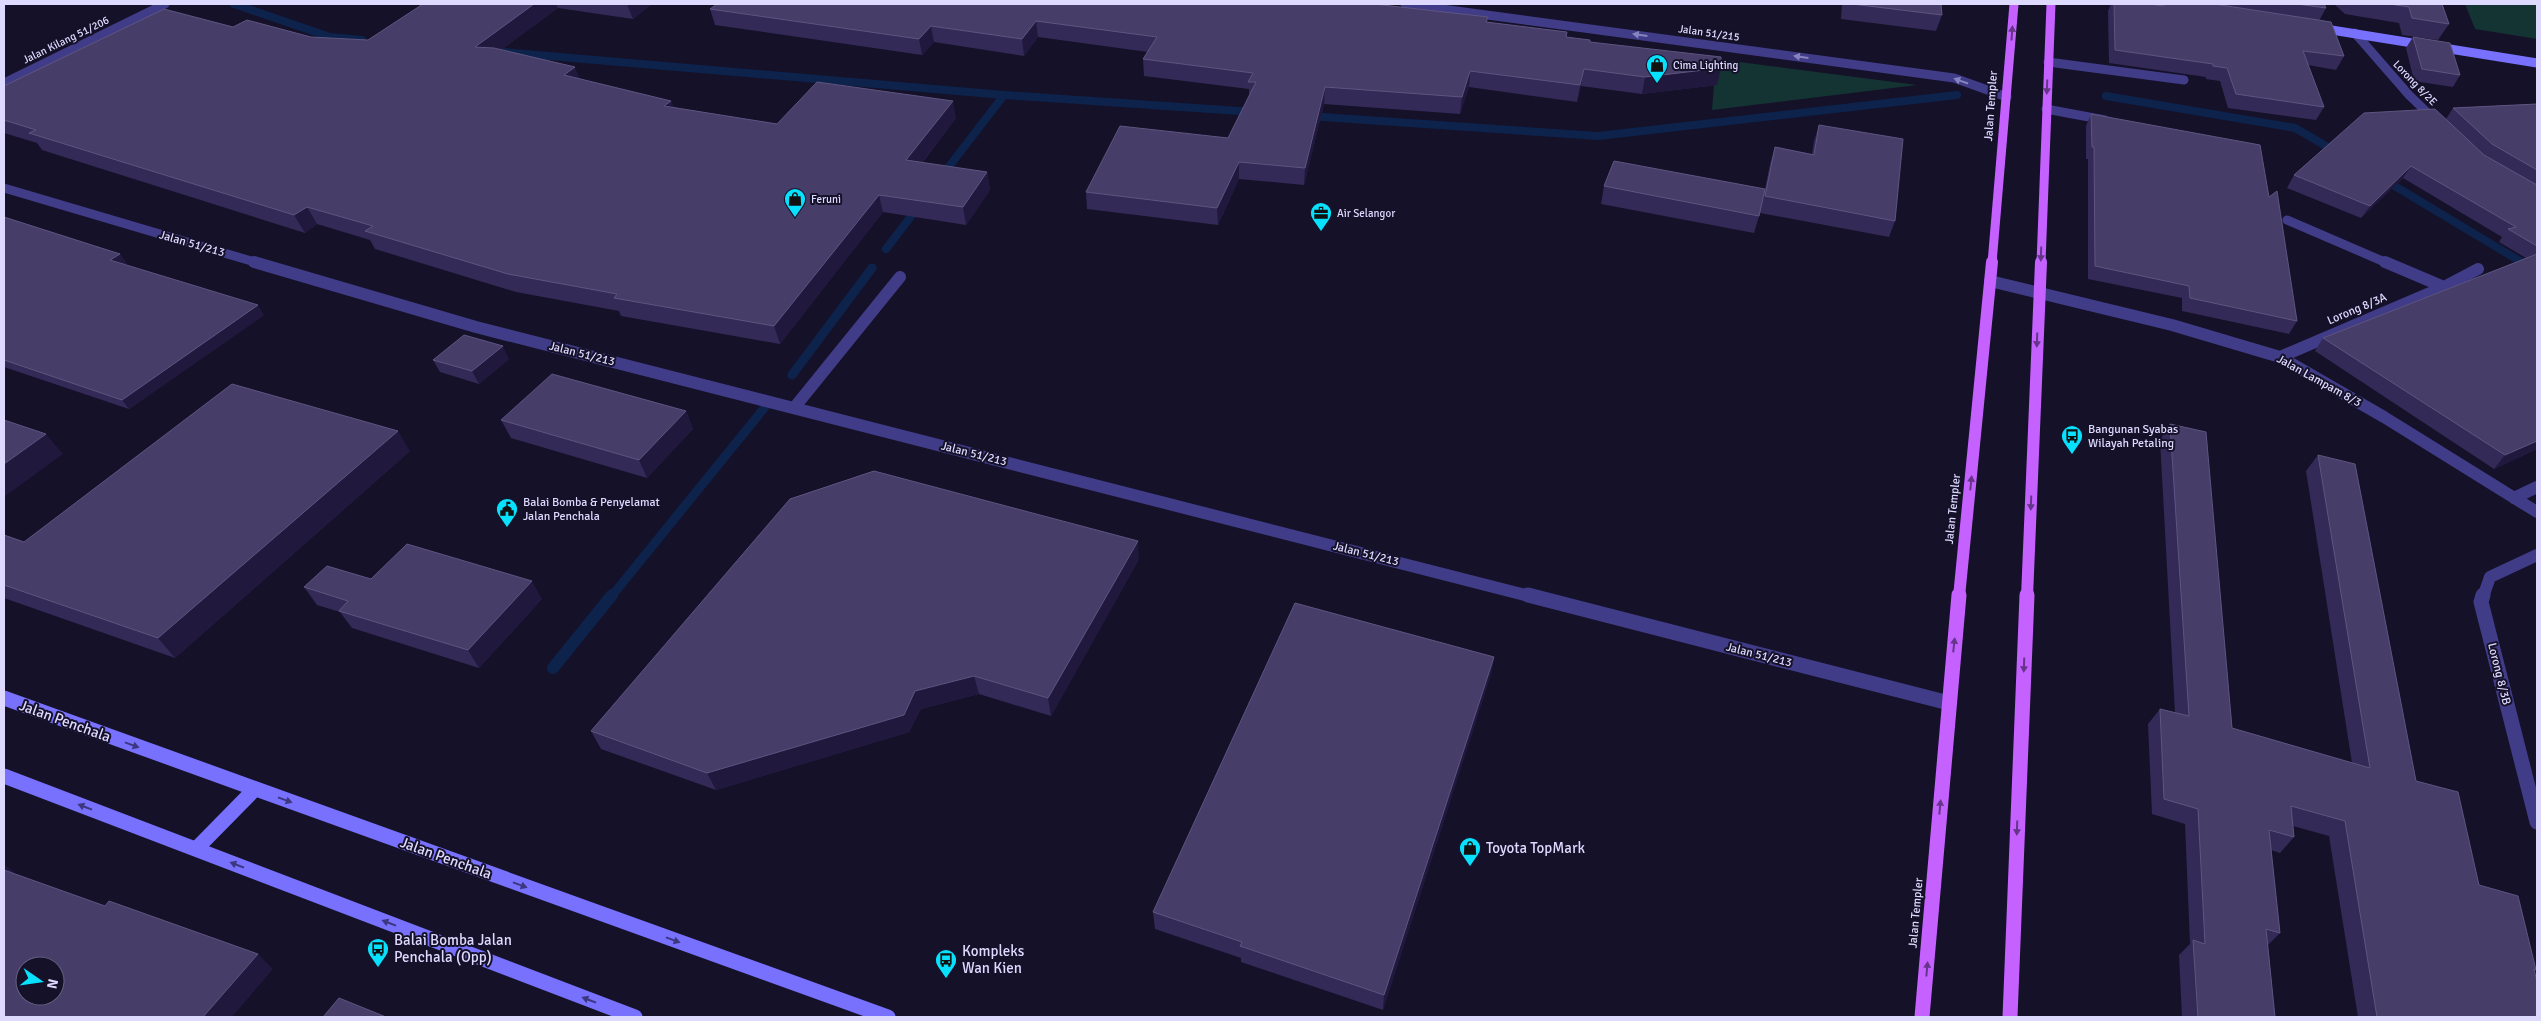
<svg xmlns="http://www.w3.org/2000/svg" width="2541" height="1021" font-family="Signika,sans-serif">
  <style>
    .green { fill: #143333 }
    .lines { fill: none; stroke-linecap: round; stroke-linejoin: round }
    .stream-far2 { stroke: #0d234c; stroke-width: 8 }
    .stream-far1 { stroke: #0d234c; stroke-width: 9 }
    .stream { stroke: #0d234c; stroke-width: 12 }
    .street-far2 { stroke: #403c88; stroke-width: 9 }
    .street-far1 { stroke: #403c88; stroke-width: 12 }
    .street { stroke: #403c88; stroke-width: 15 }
    .secondary-far1 { stroke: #7771fe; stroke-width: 9 }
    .secondary { stroke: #7771fe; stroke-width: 15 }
    .primary-far2 { stroke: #c561fe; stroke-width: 9 }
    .primary-far1 { stroke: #c561fe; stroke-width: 12 }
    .primary { stroke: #c561fe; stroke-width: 15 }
    .wall { fill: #342a57 }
    .shaded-wall { fill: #20183d }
    .building { fill: #463d69; stroke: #5e5580; fill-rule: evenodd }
    .oneway { fill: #643589 }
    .oneway2 { fill: #8783be }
    .oneway3 { fill: #3c377e }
    .labels { text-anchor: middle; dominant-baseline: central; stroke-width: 4; stroke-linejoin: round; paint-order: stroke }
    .far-street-label { font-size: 11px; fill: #ded9ff; stroke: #151129 }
    .far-poi-label { font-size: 11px; fill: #ded9ff; stroke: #151129; text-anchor: start }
    .street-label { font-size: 12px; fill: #ded9ff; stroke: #151129 }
    .poi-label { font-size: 12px; fill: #ded9ff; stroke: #151129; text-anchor: start }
    .near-street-label { font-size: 15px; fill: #ded9ff; stroke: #151129 }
    .near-poi-label { font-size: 15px; fill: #ded9ff; stroke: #151129; text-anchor: start }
  </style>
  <rect width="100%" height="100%" fill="#151129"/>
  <path class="green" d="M2465 4H2537V39L2475 29Z
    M1716 59 1917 85 1712 110Z"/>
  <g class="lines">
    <path class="stream-far2" d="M234 4 330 37 362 40
      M503 52 1004 95 1254 112
      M2106 96 2295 128 2338 153
      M1308 116 1598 136 1957 95
      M941 177 1004 95
      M2383 179 2523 263
      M886 249 919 206"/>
    <path class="stream-far1" d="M2521 262 2537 271
      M792 375 872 268
      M611 597 765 407"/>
    <path class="stream" d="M553 668 612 595"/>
    <path class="street-far2" d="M1405 4 1954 78 2007 97
      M2355 33 2409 95 2435 120
      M2048 62 2184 80
      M4 83 165 4
      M2046 109 2105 120
      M4 188 258 263
      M2287 220 2387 263"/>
    <path class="street-far1" d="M254 262 476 327 1533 597
      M2385 262 2444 287
      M1990 281 2172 325 2280 357 2384 417 2537 512
      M2280 357 2444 287 2478 269
      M794 408 900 277
      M2514 498 2537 487
      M2483 597 2490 577 2537 555"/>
    <path class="street" d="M1528 595 1949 703
      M2483 595 2481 602 2537 822"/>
    <path class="secondary-far1" d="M2319 28 2537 63"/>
    <path class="secondary" d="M4 698 888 1017
      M4 776 635 1017
      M196 849 255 789"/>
    <path class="primary-far2" d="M1992 263 2014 4
      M2041 263 2051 4"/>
    <path class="primary-far1" d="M1959 597 1992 262
      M2027 597 2041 262"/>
    <path class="primary" d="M1922 1017 1959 595
      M2010 1017 2027 595"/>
  </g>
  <path class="wall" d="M423 4H652L633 19 558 8 501 50 580 79 671 101 673 107 777 124 956 118 922 163 987 172 990 190 966 225 883 212 780 344 621 316 619 311 516 292 375 249 370 240 317 224 305 233 42 150 37 143 4 133V86L233 27 311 37 368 40Z
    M1842 4H1941L1942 15 1936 31 1841 19Z
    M2111 4H2148L2157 5V4H2324L2326 8 2319 21 2344 56 2336 70 2308 65 2324 107 2316 120 2228 108 2220 81 2206 79V77L2109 63 2108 11Z
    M2334 4H2442L2449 24 2438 40 2402 35 2399 23 2345 14Z
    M710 9 1488 17 1487 22 1567 32 1566 37 1721 68 1717 85 1642 94 1581 86 1577 102 1469 87 1460 114 1324 104 1304 185 1239 179 1218 225 1087 209 1086 192 1228 138 1249 97V89L1144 76 1143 59 1148 52 1038 37 1024 56 934 42 922 55 715 25Z
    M2413 37 2460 75 2453 87 2414 81 2406 48Z
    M2537 104V449L2494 469 2315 351 2323 338 2526 258 2499 242 2502 237 2403 178 2361 218 2287 188 2294 175 2446 119 2453 108Z
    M2091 114 2269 197 2297 321 2289 334 2182 311V298L2088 279V159H2086V126Z
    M1819 125 1895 221 1889 237 1760 213 1754 233 1601 204 1604 186 1765 189 1770 164 1775 147 1812 154 1814 141Z
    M4 217 120 254 127 264 125 265 264 315 129 409 4 367Z
    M509 359 479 384 440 372 433 360Z
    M686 411 693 429 647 478 511 438 501 420Z
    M2170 424 2232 728 2352 763 2306 471 2318 455 2416 781 2479 885 2536 970 2534 971 2537 1017H2358L2329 836 2293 826 2294 837 2280 853 2271 850 2280 933 2268 945 2275 1017H2182L2179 955 2190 944 2185 824 2152 814 2148 724 2160 709 2175 713 2160 440Z
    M410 451 175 658 4 598V535L24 542Z
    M1139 559 1051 716 979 694 921 709 909 732 716 790 601 749 591 731Z
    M371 579 542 599 479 668 352 628 340 612 317 605 304 587Z
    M1494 657 1491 674 1383 1010 1241 962V958L1155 929 1153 912Z"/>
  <path class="shaded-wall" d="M534 4H556L558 8 482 64 475 47Z
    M627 4H652L633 19Z
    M1036 21 1038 37 1024 56 1022 39Z
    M931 26 934 42 922 55 919 39Z
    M575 67 582 84 564 75Z
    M1721 68 1717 85 1642 94 1645 77Z
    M1584 69 1581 86 1577 102 1580 85Z
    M1470 71 1469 87 1460 114 1462 97Z
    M1325 87 1324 104 1304 185 1305 168Z
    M671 101 676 118 664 106Z
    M953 101 956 118 910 178 906 160Z
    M1239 162V179L1218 225 1217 208Z
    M2411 166 2403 178 2361 218 2370 206Z
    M987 172 990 190 966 225 963 207Z
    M879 195 883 212 780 344 774 326Z
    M307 207 317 224 305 233 294 215Z
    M120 254 127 264 117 270 110 260Z
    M258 305 264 315 129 409 122 400Z
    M503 346 509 359 479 384 472 371Z
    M686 411 693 429 647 478 639 460Z
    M398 431 410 451 175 658 158 638Z
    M46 434 63 454 4 497V464Z
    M2537 441V449L2494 469 2505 455Z
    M1138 541 1139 559 1051 716 1048 698Z
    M532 581 542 599 479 668 468 650Z
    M1494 657 1491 674 1383 1010 1384 995Z
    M974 676 979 694 921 709 909 732 716 790 707 773 915 691Z
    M4 864 14 872 7 879 4 877Z
    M258 954 273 969 232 1017H203Z"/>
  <path class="building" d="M423 4H534L475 47 494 48 575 67 564 75 671 101 664 106 777 124 817 82 953 101 906 160 987 172 963 207 879 195 774 326 614 298 617 294 508 274 365 231 373 226 307 207 294 215 29 133 36 130 4 120V86L164 9 233 27 247 20 311 37 368 40Z
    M717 4H1374L1488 17 1486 22 1567 32 1566 37 1590 40V42L1721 57V68L1645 77 1584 69 1580 85 1470 71 1462 97 1325 87 1305 168 1239 162 1217 208 1086 192 1120 126 1228 138 1256 82H1248L1253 73 1143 59 1157 37 1036 21 1022 39 931 26 919 39 710 9Z
    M1852 4H1941L1942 15Z
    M2114 4H2148L2164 6V4H2214L2331 22 2344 56 2303 51 2324 107 2236 94 2227 68 2213 66V64L2115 50Z
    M2297 4H2324L2326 8Z
    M2390 4H2442L2449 24 2412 18 2409 7Z
    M2413 37 2450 43 2460 75 2422 69Z
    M2537 104V170L2492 144 2453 108Z
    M2435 109 2484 155 2537 185V246L2508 229 2516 227 2411 166 2370 206 2294 175 2364 113Z
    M2091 114 2260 145 2269 197 2277 191 2297 321 2190 298 2189 286 2095 266 2094 147H2092Z
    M1819 125 1903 139 1895 221 1765 196 1775 147 1814 155Z
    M1614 161 1765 189 1759 216 1604 186Z
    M4 217 120 254 110 260 258 305 122 400 4 360Z
    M2537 254V441L2505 455 2323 338Z
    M464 335 503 346 472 371 433 360Z
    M552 374 686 411 639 460 501 420Z
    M232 384 398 431 158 638 4 585V535L24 542Z
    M4 420 46 434 4 464Z
    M2170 424 2206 432 2232 728 2370 768 2318 455 2355 464 2416 781 2458 792 2479 885 2518 896 2536 970 2534 969 2537 982V1017H2377L2345 821 2291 806 2294 837 2269 830 2280 933 2266 929 2275 1017H2198L2193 940 2205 944 2198 809 2164 799 2160 709 2189 716Z
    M874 471 1138 541 1048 698 974 676 915 691 904 715 707 773 591 731 790 499Z
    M407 544 532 581 468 650 339 611 348 601 304 587 327 566 371 579Z
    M1295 603 1494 657 1384 995 1240 946 1242 942 1153 912Z
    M4 870 105 906 109 901 258 954 203 1017H4ZM25 966H55V996H25Z
    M339 998 386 1017H323Z"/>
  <defs><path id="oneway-solid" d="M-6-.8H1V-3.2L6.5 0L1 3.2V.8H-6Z" transform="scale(1.25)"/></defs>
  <g class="oneway">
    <use href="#oneway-solid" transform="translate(2012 33) rotate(-86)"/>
    <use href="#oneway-solid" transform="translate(2047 87) rotate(92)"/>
    <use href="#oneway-solid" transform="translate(2041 254) rotate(92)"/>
    <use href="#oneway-solid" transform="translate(2037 340) rotate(92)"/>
    <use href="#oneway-solid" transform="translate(1971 483) rotate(-84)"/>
    <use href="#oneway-solid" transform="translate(2031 503) rotate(92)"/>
    <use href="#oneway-solid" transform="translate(1954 645) rotate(-84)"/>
    <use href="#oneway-solid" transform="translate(2024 665) rotate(92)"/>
    <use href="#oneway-solid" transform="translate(1940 807) rotate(-85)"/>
    <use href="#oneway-solid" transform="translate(2017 828) rotate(92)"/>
    <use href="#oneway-solid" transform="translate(1927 969) rotate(-85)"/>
  </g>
  <g class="oneway2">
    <use href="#oneway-solid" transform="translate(1640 35) rotate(-172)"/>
    <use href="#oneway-solid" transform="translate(1801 57) rotate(-172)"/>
    <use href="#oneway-solid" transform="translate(1961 81) rotate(-161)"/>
  </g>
  <g class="oneway3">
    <use href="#oneway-solid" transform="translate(132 745) rotate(20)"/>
    <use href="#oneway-solid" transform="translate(285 800) rotate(20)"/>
    <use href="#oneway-solid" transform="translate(85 807) rotate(-159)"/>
    <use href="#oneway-solid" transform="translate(237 865) rotate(-159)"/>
    <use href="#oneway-solid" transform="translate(520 885) rotate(20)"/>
    <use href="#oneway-solid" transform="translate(389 923) rotate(-159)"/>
    <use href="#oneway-solid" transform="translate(673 940) rotate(20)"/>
    <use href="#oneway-solid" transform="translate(589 1000) rotate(-159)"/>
  </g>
  <defs>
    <g id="shop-pin" transform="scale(1.125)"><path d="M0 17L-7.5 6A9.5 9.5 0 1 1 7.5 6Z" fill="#07e1fd" stroke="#151129"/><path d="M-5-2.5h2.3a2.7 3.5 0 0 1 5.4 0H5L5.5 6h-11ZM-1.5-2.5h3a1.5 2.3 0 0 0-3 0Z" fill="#111"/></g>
    <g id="office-pin" transform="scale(1.125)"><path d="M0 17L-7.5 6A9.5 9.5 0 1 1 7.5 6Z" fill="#07e1fd" stroke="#151129"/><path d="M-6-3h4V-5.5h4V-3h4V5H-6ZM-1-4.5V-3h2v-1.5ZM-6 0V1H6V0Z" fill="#111"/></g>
    <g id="bus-pin" transform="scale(1.125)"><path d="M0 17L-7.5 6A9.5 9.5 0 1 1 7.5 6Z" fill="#07e1fd" stroke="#151129"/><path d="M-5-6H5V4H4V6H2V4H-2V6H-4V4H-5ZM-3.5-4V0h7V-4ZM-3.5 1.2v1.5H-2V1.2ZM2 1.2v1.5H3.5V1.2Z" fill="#111"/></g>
    <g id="civic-pin" transform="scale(1.125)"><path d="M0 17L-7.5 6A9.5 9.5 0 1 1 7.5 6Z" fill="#07e1fd" stroke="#151129"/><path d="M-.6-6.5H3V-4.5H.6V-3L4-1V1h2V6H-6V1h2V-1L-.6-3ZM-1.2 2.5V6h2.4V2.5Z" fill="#111"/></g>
  </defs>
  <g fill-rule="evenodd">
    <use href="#shop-pin" x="1657" y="65"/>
    <use href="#shop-pin" x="795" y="199"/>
    <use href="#office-pin" x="1321" y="213"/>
    <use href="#bus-pin" x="2072" y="436"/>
    <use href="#civic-pin" x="507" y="509"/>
    <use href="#shop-pin" x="1470" y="848"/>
    <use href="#bus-pin" x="378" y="949"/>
    <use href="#bus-pin" x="946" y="960"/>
  </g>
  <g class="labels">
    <g class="far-street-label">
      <text transform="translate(1709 33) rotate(8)">Jalan 51/215</text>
      <text transform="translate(66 40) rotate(-26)">Jalan Kilang 51/206</text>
      <text transform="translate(2415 83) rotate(46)">Lorong 8/2E</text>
    </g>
    <g class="far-poi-label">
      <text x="1673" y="65">Cima Lighting</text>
      <text x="811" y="199">Feruni</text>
      <text x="1337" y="213">Air Selangor</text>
    </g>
    <g class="street-label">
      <text transform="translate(1991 106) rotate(-86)">Jalan Templer</text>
      <text transform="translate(192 244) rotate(16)">Jalan 51/213</text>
      <text transform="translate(2357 309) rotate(-23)">Lorong 8/3A</text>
      <text transform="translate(582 354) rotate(14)">Jalan 51/213</text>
      <text transform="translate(2319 381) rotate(29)">Jalan Lampam 8/3</text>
      <text transform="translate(974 454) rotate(14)">Jalan 51/213</text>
      <text transform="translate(1953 509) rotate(-84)">Jalan Templer</text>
      <text transform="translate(1366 554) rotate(14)">Jalan 51/213</text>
      <text transform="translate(1759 655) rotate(14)">Jalan 51/213</text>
      <text transform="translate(2499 674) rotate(76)">Lorong 8/3B</text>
      <text transform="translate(1916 913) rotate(-85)">Jalan Templer</text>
    </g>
    <g class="poi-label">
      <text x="2088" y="429">Bangunan Syabas<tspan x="2088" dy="14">Wilayah Petaling</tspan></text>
      <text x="523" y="502">Balai Bomba &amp; Penyelamat<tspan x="523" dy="14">Jalan Penchala</tspan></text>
    </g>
    <g class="near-street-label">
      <text transform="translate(65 721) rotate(20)">Jalan Penchala</text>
      <text transform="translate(446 858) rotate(20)">Jalan Penchala</text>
    </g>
    <g class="near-poi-label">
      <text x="1486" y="848">Toyota TopMark</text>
      <text x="394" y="940">Balai Bomba Jalan<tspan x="394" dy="17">Penchala (Opp)</tspan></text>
      <text x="962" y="951">Kompleks<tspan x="962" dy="17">Wan Kien</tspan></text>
    </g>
  </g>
  <rect width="2541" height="1021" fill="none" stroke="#ded9ff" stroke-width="10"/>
  <g transform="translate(40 981) rotate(103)"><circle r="24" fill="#151129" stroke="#65617f"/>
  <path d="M0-4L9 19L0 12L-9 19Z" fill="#07e1fd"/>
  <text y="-8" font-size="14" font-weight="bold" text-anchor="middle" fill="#ded9ff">N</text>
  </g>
</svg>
